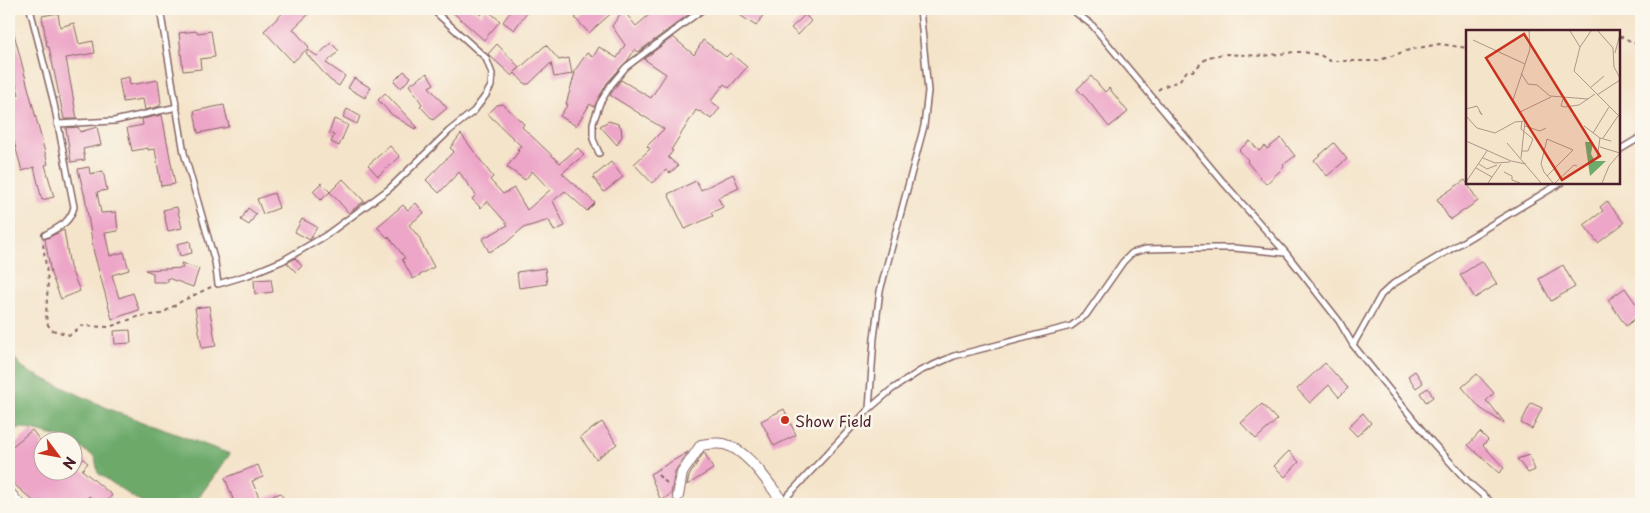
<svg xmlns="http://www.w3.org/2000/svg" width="1650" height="513" font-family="'Playpen Sans',sans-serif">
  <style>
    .forest { fill: #6daa6b; stroke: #5c644b }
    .building { fill: #eda5c8 }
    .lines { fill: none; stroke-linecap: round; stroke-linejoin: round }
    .service-casing { stroke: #866463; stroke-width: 8 }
    .minor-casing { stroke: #866463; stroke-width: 12 }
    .path { stroke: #866463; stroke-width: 2; stroke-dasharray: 4 4; stroke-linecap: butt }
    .service { stroke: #fff; stroke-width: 5 }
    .minor { stroke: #fff; stroke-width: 10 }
    .poi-dot { fill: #c8321e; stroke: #fbf7ec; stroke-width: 2 }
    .labels { text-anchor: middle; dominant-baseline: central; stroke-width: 5; stroke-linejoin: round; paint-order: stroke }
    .poi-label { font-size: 15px; fill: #4a1f2b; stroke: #fbf7ec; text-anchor: start }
    .inset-road { fill: none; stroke: #b0958a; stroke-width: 1 }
    .view { fill: #c8321e; fill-opacity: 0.15; stroke: #c8321e; stroke-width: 2.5 }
    .inset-edge { fill: none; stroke: #4a1f2b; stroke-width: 2.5 }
  </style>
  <rect width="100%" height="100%" fill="#fbf7ec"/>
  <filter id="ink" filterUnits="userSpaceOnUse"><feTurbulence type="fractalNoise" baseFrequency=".02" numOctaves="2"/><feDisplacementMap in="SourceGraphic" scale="10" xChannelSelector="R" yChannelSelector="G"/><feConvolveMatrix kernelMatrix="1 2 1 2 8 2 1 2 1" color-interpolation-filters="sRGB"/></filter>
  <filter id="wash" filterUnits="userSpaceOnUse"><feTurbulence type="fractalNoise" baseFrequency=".0096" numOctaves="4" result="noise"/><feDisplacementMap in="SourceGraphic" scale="20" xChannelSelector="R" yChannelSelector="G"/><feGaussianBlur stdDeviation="1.12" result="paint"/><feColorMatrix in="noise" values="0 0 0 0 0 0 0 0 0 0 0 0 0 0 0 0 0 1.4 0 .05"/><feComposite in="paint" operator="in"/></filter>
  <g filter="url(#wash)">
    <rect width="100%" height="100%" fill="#f4e4ca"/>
    <path class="forest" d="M9 352 25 370 116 412 230 454 194 504H143L98 473 95 457 73 443 72 440 24 428 9 429Z"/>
    <g id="blocks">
      <path class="building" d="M287 9H314L293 29 309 47 293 62 264 31Z
        M449 9H472L481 15 486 9 500 21 484 40Z
        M512 9H529L514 30 503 22Z
        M590 9H616L589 33 575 18 583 11 585 13Z
        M656 9H696L638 52 635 49 628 60 607 83 594 107 590 104 576 126 560 116 568 104H566L575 73H573L587 53 593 57 599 47 617 58 625 45 612 26 623 10 636 26Z
        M731 9H767L756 26Z
        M58 13 60 27 74 23 79 44 93 41 95 53 66 58 77 119H64L49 47H47L42 16Z
        M805 15 811 21 798 35 791 28Z
        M12 26 48 164 45 165 54 197 42 200 34 167 22 171 9 123V98L19 95 14 74 9 75V27Z
        M197 31 198 33 211 31 215 57 200 59 201 69 183 71 179 33Z
        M673 37 694 55 703 40 726 57 730 53 747 67 729 88 724 84 711 101 720 108 711 119 700 111 699 112 696 110 671 150 673 151 668 157 678 166 670 173 666 170 652 183 634 164 650 149 647 146 664 129 610 95 621 80 651 98 666 74 644 59Z
        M331 43 339 51 326 63 345 76 339 86 330 80 306 53 308 50 317 56Z
        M497 44 519 67 515 72 546 45 559 60 569 58 572 74 554 77 551 63 529 84H525L515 73 512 76 488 54Z
        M404 71 411 77 401 88 394 81Z
        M427 73 434 84 429 87 447 108 433 120 420 106 422 104 409 85Z
        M1091 76 1105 92 1109 88 1128 112 1109 127 1086 98 1077 89Z
        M129 77 130 85 158 80 161 103 160 104V106L145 110 143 99 123 102 119 79Z
        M354 78 371 88 365 98 348 88Z
        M385 93 417 127 415 129 391 114 378 100Z
        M503 104 524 124 522 127 560 163 578 148 584 155 562 173 595 203 587 211 565 191 553 201 565 226 554 231 549 220 523 228 506 243 489 252 482 239 508 225 487 201 481 208 472 199 476 195 459 172 439 193 426 180 454 151 450 148 461 134 493 177 490 180 503 194 514 188 527 210 550 190 532 171 525 180 507 167 519 151 517 149 521 146 488 114 497 105Z
        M224 105 229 127 198 133 194 111Z
        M347 109 360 116 357 124 343 117Z
        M162 115 175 184 161 186 155 149 148 150V148L132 151 127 128 143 125 142 119Z
        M334 119 348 125 339 146 331 142 334 135 329 133Z
        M609 121 618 124 621 127 622 136 617 145 600 126Z
        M78 127 80 132 97 127 101 145 83 149 85 160 71 162 66 128Z
        M1281 138 1295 156 1283 165 1284 167 1266 184 1247 162 1248 160 1239 150 1250 141 1259 151 1265 146 1267 149Z
        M1334 143 1347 159 1327 176 1314 160Z
        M390 146 400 157 378 176 368 165Z
        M611 162 623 177 604 192 593 177Z
        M89 167 90 174 103 171 107 190 97 192 101 213 116 212 118 231 105 233 110 256 124 252 129 270 112 275 119 298 133 293 139 310 112 319 94 253 85 197 78 169Z
        M733 174 739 188 718 198 723 207 711 213 713 216 685 229 668 194 696 181 701 190Z
        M343 179 364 201 349 213 330 192Z
        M1465 180 1478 201 1450 220 1437 199Z
        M321 183 330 192 321 200 313 191Z
        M274 193 279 208 263 214 257 199Z
        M1607 201 1624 223 1598 243 1584 225 1603 211 1600 207Z
        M416 203 424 213 409 225 421 240 420 241 434 267 413 279 402 259 405 258 389 237 388 238 377 227 403 205 408 210Z
        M177 207 182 228 168 231 163 210Z
        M248 208 256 214 249 225 241 220Z
        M302 219 317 227 310 240 295 232Z
        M64 230 70 267 80 291 61 299 51 274 45 239Z
        M190 241 192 253 180 256 177 244Z
        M295 258 302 266 296 272 287 263Z
        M1482 261 1497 284 1475 298 1460 275Z
        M181 263 199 269 193 287 168 278V282H153V273L145 270 183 268Z
        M1563 265 1575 287 1551 301 1539 279Z
        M545 268 547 284 519 288 517 272Z
        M271 279 273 292 255 294 254 280Z
        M1625 288 1641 311V314L1626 326 1608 300Z
        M209 306 216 346 202 348 195 308Z
        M130 330 131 343 115 344 114 331Z
        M1325 363 1348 388 1339 397 1329 385 1310 403 1297 389Z
        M1415 371 1423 383 1416 388 1408 376Z
        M1477 374 1494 393 1486 401 1490 404 1504 422 1503 423 1480 408 1462 387Z
        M1428 388 1433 397 1426 402 1420 393Z
        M1531 403 1542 408 1532 429 1521 423Z
        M1262 404 1277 420 1256 439 1241 423Z
        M784 409 796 435 774 446 761 421Z
        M1363 413 1371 423 1357 436 1348 427Z
        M602 422 617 444 596 459 580 437Z
        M32 430 42 443V470H72V462L78 455 88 463 82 470 112 495 105 504H100L89 496 82 504H37L9 480V449Z
        M1480 432 1488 440 1483 445 1504 468 1499 473 1468 445Z
        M1289 451 1299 462 1285 477 1274 466Z
        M688 452 675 471 671 494 661 501 650 474Z
        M704 452 713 469 687 485 689 476Z
        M1529 455 1535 470 1528 473 1517 459Z
        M258 465 263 477 252 481 260 500 281 493 285 504H235L225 478Z"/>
    </g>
  </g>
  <g filter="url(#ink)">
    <use href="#blocks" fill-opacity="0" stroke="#866463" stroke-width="1"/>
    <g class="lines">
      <g class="service-casing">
        <path id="service" d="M30 9 54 104 74 207C70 223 59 227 45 235
          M160 9 184 153 215 262 218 284 248 275 282 261 325 236 389 189 449 131 474 111 486 95 491 86 492 74 486 58 432 9
          M838 9 853 11 863 9
          M1071 9 1092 25 1223 182 1286 253 1339 321 1353 345 1431 441 1469 483 1493 504
          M57 124 114 121 177 107
          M1619 150 1641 137
          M599 153 593 139V123L600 103 611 85 626 67 703 9
          M1353 345 1381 295 1393 284 1562 182
          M869 409 874 338 880 291 924 126 928 91 920 9
          M782 502 869 409 891 390 920 371 954 356 1071 326 1086 315 1123 262 1132 253 1146 249 1193 248H1234L1285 253"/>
      </g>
      <g class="minor-casing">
        <path id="minor" d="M9 492 19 504
          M678 496 682 473 701 445C708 444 717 443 724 444 748 450 768 483 782 501"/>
      </g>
      <path class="path" d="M1619 37H1622L1641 46
        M1158 90 1162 87 1179 81 1187 71H1193L1208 57 1224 54 1264 56 1294 52H1303L1320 55 1330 61H1377L1409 50 1439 44 1468 48
        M43 244 48 282 46 316 48 325 52 330 70 335 81 326 109 327 140 316 161 314 182 301 211 287
        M658 475 669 485"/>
      <use href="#service" class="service"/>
      <use href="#minor" class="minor"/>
    </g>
  </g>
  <circle class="poi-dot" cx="785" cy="420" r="5"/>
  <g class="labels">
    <g class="poi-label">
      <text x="795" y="420">Show Field</text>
    </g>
  </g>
  <g transform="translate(1466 30)">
    <rect width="154" height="154" fill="#f4e4ca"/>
    <path d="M119 112H127L125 124 129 131H140L124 146Z" fill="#6daa6b"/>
    <path class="inset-road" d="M104 1 114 17M125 1 114 17 108 41 154 87M132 1 147 18 148 37 154 48M7 10 59 34M149 23 154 4M55 43 62 54 71 55 84 66 122 69M124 58 138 46M131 65 154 50M97 69 95 76 99 77 113 75 129 64M0 79 11 76 16 85 13 81M54 82 85 67M0 86 11 98 29 103 49 92 59 91M56 91 55 99 67 109 62 121H56M59 96 74 101 80 98M118 96 134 108 145 111M127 103 143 77M137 108 152 86M0 111 45 131 60 134M41 113 75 153M134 117 154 123M17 128 29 133 44 132M55 128 59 91 47 70 64 19 63 1M131 129 134 108M13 134 21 139 31 135M10 138 26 147 22 153M38 142 46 146V150L54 153M81 146 107 120 81 109 75 134 78 142 87 153M26 147 35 134M0 152 21 121M89 153 108 135 111 136M136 153 143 136 154 123"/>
    <path class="view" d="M58 4 134 126 96 150 20 28Z"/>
    <rect width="154" height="154" class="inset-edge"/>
  </g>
  <rect width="1650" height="513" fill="none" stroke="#fbf7ec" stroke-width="30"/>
  <g transform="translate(58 456) rotate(122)"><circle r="24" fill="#fbf7ec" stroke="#b4a19f"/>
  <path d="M0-4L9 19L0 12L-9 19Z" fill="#c8321e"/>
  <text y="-8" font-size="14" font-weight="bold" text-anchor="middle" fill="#4a1f2b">N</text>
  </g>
</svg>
